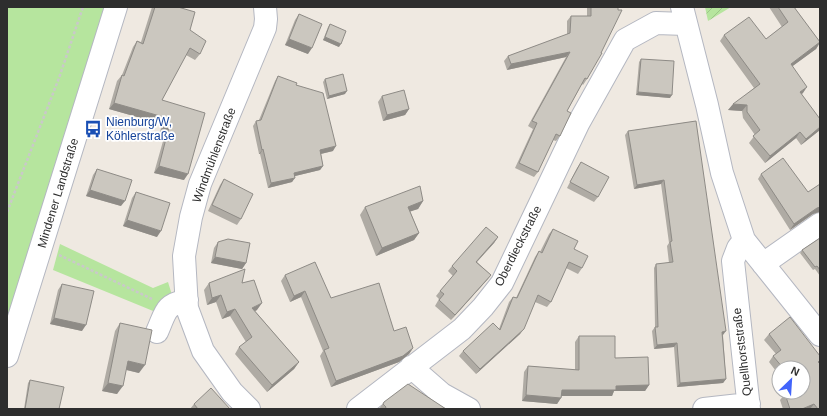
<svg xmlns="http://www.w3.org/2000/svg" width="827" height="416" font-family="Helvetica,sans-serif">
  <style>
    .grass { fill: #b6e59e }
    .garden { fill: url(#garden-furrows) }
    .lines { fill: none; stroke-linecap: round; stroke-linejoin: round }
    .minor-casing { stroke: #b4b7c1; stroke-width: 24 }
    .path { stroke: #c9c9c9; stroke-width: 2.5; stroke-dasharray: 3 2; stroke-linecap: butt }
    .minor { stroke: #fff; stroke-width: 22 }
    .wall { fill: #afaba4 }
    .shaded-wall { fill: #8e8b86 }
    .building { fill: #cbc7bf; stroke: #8e8b86 }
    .labels { text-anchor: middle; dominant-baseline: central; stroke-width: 3.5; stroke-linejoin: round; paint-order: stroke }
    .transit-label { font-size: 12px; fill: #164399; stroke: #fff; text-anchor: start }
    .street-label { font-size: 12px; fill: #2e2e2e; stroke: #fff }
  </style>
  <defs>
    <pattern id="garden-furrows" width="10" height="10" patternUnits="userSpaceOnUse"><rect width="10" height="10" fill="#b6e59e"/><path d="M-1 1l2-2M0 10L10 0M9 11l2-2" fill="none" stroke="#9dc588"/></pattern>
  </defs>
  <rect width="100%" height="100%" fill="#efe9e1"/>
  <path class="grass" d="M7 7H109L7 322Z
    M60 244 153 288 168 282 172 295 158 313 53 270Z"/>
  <path class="garden" d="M705 7H731L708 21Z"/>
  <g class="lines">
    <g class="minor-casing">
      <path id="minor" d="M682 7 707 105 722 173 744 240 820 335
        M744 240 738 248 733 261 749 409
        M763 264 820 224
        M157 332C166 312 164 305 187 300
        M7 356 116 7
        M411 367 442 394 469 409
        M249 409 232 392 203 351 187 308 184 256 191 217 200 184 265 28 266 19 265 7
        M358 409 462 329 483 307 502 283 578 124 625 40 656 23 686 24
        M704 409 749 404"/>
    </g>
    <path class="path" d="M7 212 59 78 83 7
      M59 255 152 299"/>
    <use href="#minor" class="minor"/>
  </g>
  <path class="wall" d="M152 7H178L190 30 200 54 195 60 186 55 162 100 184 180 154 173 165 134 160 132 162 124 109 109 117 81 122 75 133 47 137 41 141 42Z
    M587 7H618L587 79 583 85 582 84 567 111 560 136 556 141 553 140 538 172 534 177 515 168 533 129 528 126 566 57 507 70 504 61 508 56 567 35V21L571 16H587Z
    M769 7H794L820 43 816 49 792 66 803 93 801 94 820 119V130L801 145 796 138 765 163 749 143 755 135 743 118 742 111 728 110 754 88 720 41 724 35 766 39 782 27Z
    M299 14 308 54 285 45 295 20Z
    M330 24 339 47 323 40 328 27Z
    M641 59 670 98 636 95 639 62Z
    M278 76 296 85 333 151 321 154 323 166 320 170 295 176 292 182 268 188 260 154H259L253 126 256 121 259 120 275 81Z
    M325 79 345 94 327 99 323 82Z
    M382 96 409 109 405 115 383 121 378 102Z
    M696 121 723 335 726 379 723 383 677 387 674 347 654 349 652 331 655 327 654 268 656 264 669 263 667 246 669 243 661 184 634 189 625 135 628 131Z
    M581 162 598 197 594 202 567 188 577 168Z
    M97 169 121 206 86 196 93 175Z
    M761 174 808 192 819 212 813 214 790 230 758 179Z
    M224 179 241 219 237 225 208 211 220 185Z
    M136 192 157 237 123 226 132 198Z
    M423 201 418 209 410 211 419 233 414 240 376 256 360 215 365 207Z
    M553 229 574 249 582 268 578 274 566 268 551 302 547 307 535 302 520 334 476 374 459 356 463 351 499 329 509 302 513 297 516 298 535 257 539 251 540 252 549 234Z
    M498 237 494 243 477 262 491 275 487 280 451 320 435 306 439 299 436 296 440 291 453 276 448 271 452 266Z
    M820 238V276L815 269 813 270 800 253 802 250Z
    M218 242 246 263 242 269 211 263 214 248Z
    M285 275 331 298 394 331 413 348 409 354 399 362 331 387 320 356 323 351 301 297 290 302 281 281Z
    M209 283H242L257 310 255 311 299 362 294 369 267 392 235 354 239 347 246 342 230 316 222 319 216 302 207 305 204 290Z
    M62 284 82 331 50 324 58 290Z
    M120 323 139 373 126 370 117 394 102 391 115 331Z
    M769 334 819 363 820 409H783L780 400 785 394 803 392V368H779V375L769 362 773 356 776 354 764 340Z
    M579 336 615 358 649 385 645 391H614L612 396H562L557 404 522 401 524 372 528 366 575 370V342Z
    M30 380 59 409H24L28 383Z
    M384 402 446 409H379Z
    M194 404 230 409H190Z"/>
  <path class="shaded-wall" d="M325 37 341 44 339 47 323 40Z
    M289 39 312 48 308 54 285 45Z
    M820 42 816 49 786 71 791 64Z
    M570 52 566 57 507 70 511 64Z
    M807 87 803 93 795 99 800 92Z
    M347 91 345 94 327 99 329 96Z
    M638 92 672 95 670 98 636 95Z
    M114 103 167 118 162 124 109 109Z
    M733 104 747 105 742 111 728 110Z
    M409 109 405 115 383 121 387 115Z
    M164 126 169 127 165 134 160 132Z
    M820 127V130L801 145 806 139Z
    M800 132 796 138 765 163 770 156Z
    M336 146 333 151 316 155 320 150Z
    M263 149 260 154H259L262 150Z
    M159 166 188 174 184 180 154 173Z
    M323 166 320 170 291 177 294 173Z
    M295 178 292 182 268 188 271 183Z
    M664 180 661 184 634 189 637 185Z
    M90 190 125 201 121 206 86 196Z
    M423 201 418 209 403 214 408 207Z
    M820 207V212H819L813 214 790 230 794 224 817 208Z
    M127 220 161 231 157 237 123 226Z
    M419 233 414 240 376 256 382 248Z
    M498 237 494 243 472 267 476 262Z
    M215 257 246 263 242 269 211 263Z
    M491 275 487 280 451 320 455 315Z
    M305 291 301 297 290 302 294 296Z
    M221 295 216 302 207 305 212 298Z
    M262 303 257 310 247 315 252 308Z
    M235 309 230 316 222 319 227 312Z
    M54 318 86 325 82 331 50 324Z
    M524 329 520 334 476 374 480 369Z
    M726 331 723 335 720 336 722 332Z
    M677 343 674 347 654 349 657 345Z
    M413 348 409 354 399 362 331 387 336 381Z
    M128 361 145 365 139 373 123 369Z
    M299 362 294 369 267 392 272 385Z
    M726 379 723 383 677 387 680 383Z
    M108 383 123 386 117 394 102 391Z
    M649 385 645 391H614L612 396H558L562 390 616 386Z
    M526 395 561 398 557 404 522 401Z
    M814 404 810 409H802Z"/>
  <path class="building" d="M155 7H178L195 12 190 30 206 41 200 54 190 48 162 100 205 113 188 174 159 166 169 127 164 126 167 118 114 103 122 75 124 76 137 41 143 44Z
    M591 7H618V10H622L601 53H602L587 79 585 78 567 111 571 113 560 136 556 134 538 172 519 163 537 123 532 121 570 52 511 64 508 56 570 33 571 16H591Z
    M778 7H794L820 42 791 64 807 87 800 92 820 119V127L806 139 800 132 770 156 753 136 760 130 747 112V105L733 104 760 84 724 35 749 17 766 39 788 22Z
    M299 14 322 24 312 48 289 39Z
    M330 24 346 31 341 44 325 37Z
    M641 59 674 61 672 95 638 92Z
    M343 74 347 91 329 96 325 79Z
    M278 76 297 83 296 85 323 93 336 146 320 150 323 166 294 173 295 178 271 183 263 149 262 150 256 121 261 120Z
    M404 90 409 109 387 115 382 96Z
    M696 121 726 331 722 332 726 379 680 383 677 343 657 345 655 327H658L656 264 673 262 670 242 672 241 664 180 637 185 628 131Z
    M783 158 808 192 820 184V207L817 208 794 224 761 174Z
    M581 162 609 177 598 197 570 182Z
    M97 169 132 180 125 201 90 190Z
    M224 179 253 194 241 219 212 205Z
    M420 186 423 201 408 207 419 233 382 248 365 207Z
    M136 192 170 203 161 231 127 220Z
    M486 227 498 237 476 262 491 275 455 315 439 300 444 294 440 291 457 271 452 266Z
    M553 229 578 241 574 249 588 256 582 268 569 262 551 302 538 295 524 329 480 369 463 351 493 323 500 330 513 297 517 298 539 251 542 253Z
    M820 238V270L817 266 815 267 802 250Z
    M228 239 250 243 246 263 215 257 218 242Z
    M315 262 331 298 379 283 394 331 406 327 413 348 403 356 336 381 324 350 329 348 305 291 294 296 285 275Z
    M245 269 242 283 254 280 262 303 252 308 299 362 272 385 239 347 252 337 235 309 227 312 221 295 212 298 209 283Z
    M62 284 94 291 86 325 54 318Z
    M790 317 820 356V360L818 362 820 364V409H818L814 404 802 409H790L785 394 789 392H803V368H783L773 356 781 350 769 334Z
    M120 323 152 330 145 365 128 361 123 386 108 383Z
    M579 336H615V358L648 357 649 385 616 386V390H562L561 398 526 395 528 366 579 370Z
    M30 380 64 387 59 409H25Z
    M408 384 446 409H385L386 407 383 404 384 402Z
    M211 388 230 409H198L194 404Z"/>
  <defs>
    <g id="bus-bare" transform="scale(1.38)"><path d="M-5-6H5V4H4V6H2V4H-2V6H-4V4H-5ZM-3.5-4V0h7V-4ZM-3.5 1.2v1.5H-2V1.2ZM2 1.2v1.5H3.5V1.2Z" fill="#1a4fb4" stroke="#fff" stroke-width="2.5" paint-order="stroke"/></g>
  </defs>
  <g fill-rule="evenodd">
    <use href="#bus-bare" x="93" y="129"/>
  </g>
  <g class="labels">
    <g class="transit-label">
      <text x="106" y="122">Nienburg/W,<tspan x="106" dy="14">Köhlerstraße</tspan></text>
    </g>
    <g class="street-label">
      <text transform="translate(214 155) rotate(-69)">Windmühlenstraße</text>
      <text transform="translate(58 193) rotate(-73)">Mindener Landstraße</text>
      <text transform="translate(518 246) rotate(-63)">Oberdieckstraße</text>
      <text transform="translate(742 352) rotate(-97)">Quellhorststraße</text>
    </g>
  </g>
  <rect width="827" height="416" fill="none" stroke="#2e2e2e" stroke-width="16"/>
  <g transform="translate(791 380) rotate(25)"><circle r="19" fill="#ffffff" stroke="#ababab"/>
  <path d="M0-3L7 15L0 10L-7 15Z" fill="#4264fb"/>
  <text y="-6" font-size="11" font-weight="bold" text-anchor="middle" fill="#2e2e2e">N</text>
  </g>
</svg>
